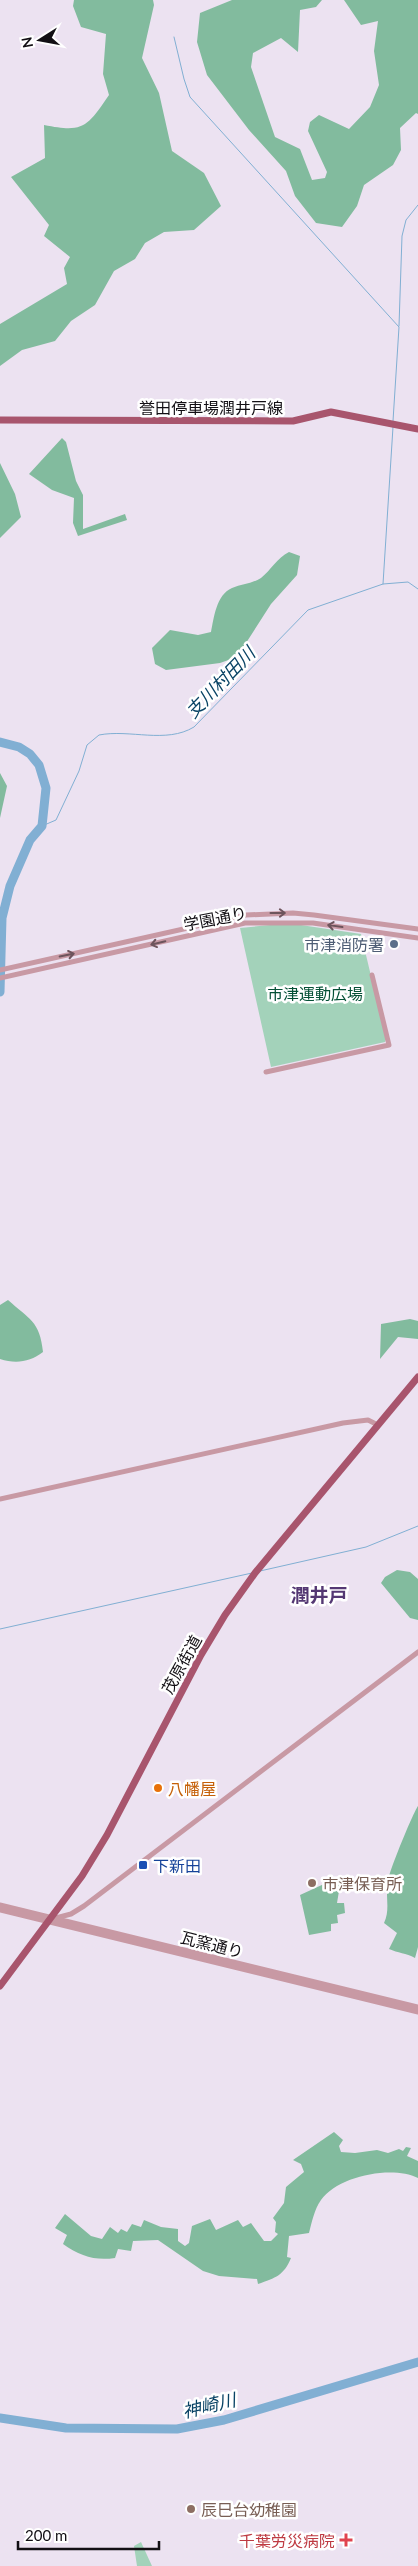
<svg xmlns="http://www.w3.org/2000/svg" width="418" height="2566" font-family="Lato,'Noto Sans JP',sans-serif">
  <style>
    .green { fill: #a3d2ba }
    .forest { fill: #82bb9e }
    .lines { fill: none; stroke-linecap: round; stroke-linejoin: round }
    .stream { stroke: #81afd3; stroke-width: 1 }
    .river { stroke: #81afd3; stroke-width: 9 }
    .minor { stroke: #c899a4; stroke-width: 5 }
    .major { stroke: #a8556d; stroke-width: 7 }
    .oneway { stroke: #6d545c }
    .service-dot { fill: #5c6f8a; stroke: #fff; stroke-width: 2 }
    .food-dot { fill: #e8710a; stroke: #fff; stroke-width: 2 }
    .transit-dot { fill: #1a4fb4; stroke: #fff; stroke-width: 2 }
    .education-dot { fill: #8d6e63; stroke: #fff; stroke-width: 2 }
    .health-dot { fill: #e0444e; stroke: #fff; stroke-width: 2 }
    .labels { text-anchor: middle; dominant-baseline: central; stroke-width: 5; stroke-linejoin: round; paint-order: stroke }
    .street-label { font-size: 16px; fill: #120f14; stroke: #fff }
    .service-label { font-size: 16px; fill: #4e5e75; stroke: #fff; text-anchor: end }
    .park-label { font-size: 16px; fill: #055036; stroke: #fff }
    .food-label { font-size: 16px; fill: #c56008; stroke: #fff; text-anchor: start }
    .transit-label { font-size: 16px; fill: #164399; stroke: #fff; text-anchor: start }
    .education-label { font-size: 16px; fill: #785e54; stroke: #fff; text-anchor: start }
    .health-label { font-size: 16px; fill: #be3a42; stroke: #fff; text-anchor: end }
    .water-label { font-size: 18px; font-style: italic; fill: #094365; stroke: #fff }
    .quarter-label { font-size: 19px; font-weight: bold; fill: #543873; stroke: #fff }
  </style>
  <rect width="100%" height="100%" fill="#ece2f1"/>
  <path class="green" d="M270 925H301L361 934 386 1039 385 1042 271 1067 240 928Z
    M141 2542 152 2566H137L134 2546Z"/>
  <path class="forest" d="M74 0H153L154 5 142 58 159 93 172 151 204 173 221 206 194 230 164 232 145 243 135 259 114 271 95 305 71 321 55 341 22 350 0 366V324L67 284 64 268 70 257 44 236 49 225 11 177 45 158 44 125C84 133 87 127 109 95L103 74 106 34 81 27 73 6Z
    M232 0H322L316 7 300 10 298 52 281 38 253 53 251 67 275 137 300 149 312 180 325 178 327 172 308 131 310 122 319 115 349 129 370 107 379 85 374 51 378 21 361 25 344 0H418V114L416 113 400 128 401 150 393 165 364 185 357 206 342 227 316 223 295 196 286 171 249 130 207 75 197 42 200 13Z
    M62 438 66 442 76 481 83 495V529L125 514 127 520 78 536 73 523 74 498 52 490 29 474Z
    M0 463 15 494 21 517 0 538Z
    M289 552 300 556 297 575 271 604 237 657 220 663 166 670 155 664 152 648 170 630 198 635 211 632C214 618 216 595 232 588 242 584 251 584 261 578 271 570 277 558 289 552Z
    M0 773 7 786 0 818Z
    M8 1300C29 1319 40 1321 43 1352 30 1362 16 1364 0 1359V1305Z
    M410 1319 418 1321V1339L398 1337 380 1359 381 1324Z
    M397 1570 410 1572 418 1579V1620L410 1618 381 1583 385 1577Z
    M418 1806V1947L415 1958C406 1953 398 1953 389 1949L397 1933 384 1923C390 1911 386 1898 387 1885 387 1876 413 1813 418 1806Z
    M338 1881 340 1885 337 1903H344L345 1913 337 1915 338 1923 331 1924V1931L309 1935 300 1895 324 1884Z
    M334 2132 343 2140 339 2146 341 2152 355 2153 377 2150 388 2153 399 2149 403 2151 406 2147 411 2148 407 2156 418 2161V2178C392 2165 338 2176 321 2200 314 2210 312 2222 309 2233L289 2236 287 2257 291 2258C284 2275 276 2278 258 2284L257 2279 219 2276 203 2271 158 2240 133 2241 131 2251 118 2249 115 2258C95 2261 80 2256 63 2244L67 2235 55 2228 65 2214 91 2236 102 2239 110 2227 118 2233 121 2229 127 2232 132 2224 141 2227 144 2220 161 2227 178 2229V2241L185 2246 189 2243 192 2226 210 2219 216 2230 238 2220 243 2227 251 2223 264 2241H271L278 2234 275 2232 276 2222 273 2218 284 2203 286 2187 304 2172 301 2164 293 2160Z"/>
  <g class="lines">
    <path class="stream" d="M174 37 184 79 190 97 399 327 393 421
      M399 326 402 236 406 220 418 205
      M383 584 393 427
      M42 826 56 820 79 771 87 745 99 735C130 729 166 744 194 727L308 610 383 584 408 582 418 589
      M260 1571 366 1547 418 1526
      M0 1629 252 1573"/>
    <path class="river" d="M0 742 19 747 30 754 39 765 46 788 42 826 30 840 10 886 2 918 0 992
      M0 2418 66 2428 177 2429 224 2420 418 2362"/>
    <path class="minor" d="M0 970 246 915 293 913 314 915 418 929
      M0 978 245 923H313L418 938
      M266 1072 389 1045 372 975
      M0 1499 343 1423 368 1420 378 1425
      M0 1905 418 2007
      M0 1910 418 2012
      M52 1919 71 1914 84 1906 418 1652"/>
    <path class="major" d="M0 420 293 421 331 412 418 429
      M0 1986 82 1876 107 1835 201 1655 225 1615 255 1573 418 1377"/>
  </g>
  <defs><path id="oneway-shaft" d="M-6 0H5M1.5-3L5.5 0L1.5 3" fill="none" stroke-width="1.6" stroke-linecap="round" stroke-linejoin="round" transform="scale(1.25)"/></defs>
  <g class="oneway">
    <use href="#oneway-shaft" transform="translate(278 913)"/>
    <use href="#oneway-shaft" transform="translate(335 926) rotate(-172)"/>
    <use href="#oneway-shaft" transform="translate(158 943) rotate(167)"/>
    <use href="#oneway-shaft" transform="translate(67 955) rotate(-12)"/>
  </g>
  <circle class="service-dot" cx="394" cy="944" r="5"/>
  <circle class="food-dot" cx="158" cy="1788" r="5"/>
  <rect class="transit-dot" x="138" y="1860" width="10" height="10" rx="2.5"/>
  <g class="education-dot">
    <circle cx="312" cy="1883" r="5"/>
    <circle cx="191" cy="2509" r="5"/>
  </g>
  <path class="health-dot" d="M343.5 2532.5h5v5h5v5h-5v5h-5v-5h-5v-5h5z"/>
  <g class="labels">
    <g class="street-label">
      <text x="211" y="407">誉田停車場潤井戸線</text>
      <text transform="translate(215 918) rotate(-11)">学園通り</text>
      <text transform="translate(181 1664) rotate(-61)">茂原街道</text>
      <text transform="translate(212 1944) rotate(14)">瓦窯通り</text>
    </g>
    <g class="service-label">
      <text x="384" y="944">市津消防署</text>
    </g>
    <g class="park-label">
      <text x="315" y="993">市津運動広場</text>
    </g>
    <g class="food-label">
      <text x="168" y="1788">八幡屋</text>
    </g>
    <g class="transit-label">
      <text x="153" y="1865">下新田</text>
    </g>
    <g class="education-label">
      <text x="322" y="1883">市津保育所</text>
      <text x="201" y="2509">辰巳台幼稚園</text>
    </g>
    <g class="health-label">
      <text x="335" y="2540">千葉労災病院</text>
    </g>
    <g class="water-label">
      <text transform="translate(220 682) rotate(-46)">支川村田川</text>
      <text transform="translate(209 2405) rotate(-13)">神崎川</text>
    </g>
    <g class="quarter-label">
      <text x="319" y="1594">潤井戸</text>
    </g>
  </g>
  <g transform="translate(40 40) rotate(259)" stroke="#ffffff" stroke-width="4" paint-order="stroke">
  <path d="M0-4L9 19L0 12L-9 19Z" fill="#120f14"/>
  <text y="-8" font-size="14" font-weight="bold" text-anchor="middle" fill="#120f14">N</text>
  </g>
  <path d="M18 2541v8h141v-8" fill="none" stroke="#120f14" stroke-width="2.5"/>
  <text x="25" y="2541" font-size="15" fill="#120f14" stroke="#ffffff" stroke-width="4" paint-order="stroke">200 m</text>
</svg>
